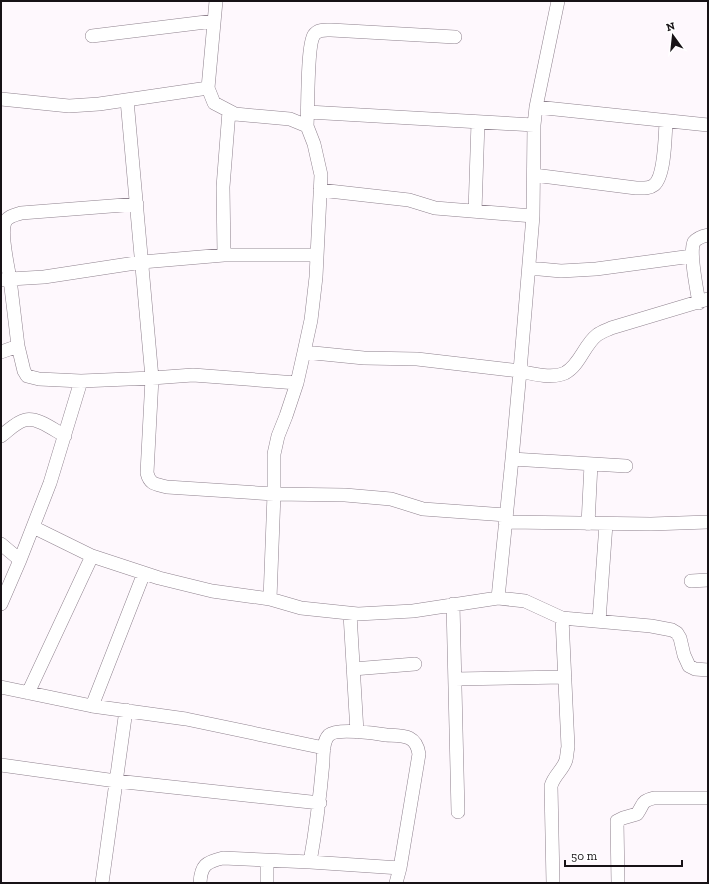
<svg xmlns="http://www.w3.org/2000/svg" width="709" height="884" font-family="'Zilla Slab',serif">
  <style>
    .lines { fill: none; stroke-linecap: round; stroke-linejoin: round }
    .street-casing { stroke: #8f828e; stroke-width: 14 }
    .street { stroke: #fff; stroke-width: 13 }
  </style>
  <rect width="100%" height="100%" fill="#fef8fd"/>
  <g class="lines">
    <g class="street-casing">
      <path id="street" d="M216 1 208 88 214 103 235 114 290 119 307 126 314 144 321 175 316 277 311 320 304 352 364 358 417 359 520 371 533 216 534 125 536 107 558 1
        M92 36 214 21
        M1 99 69 106 99 104 208 88
        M536 107 708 125
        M308 112 534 125
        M307 126C308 111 307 44 314 35 318 29 325 30 331 30L455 37
        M534 175 636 188C642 188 649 189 654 185 665 176 665 136 666 122
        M320 190 409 200 435 208 533 216
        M475 211 478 122
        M224 255 223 187 229 111
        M529 268 561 271 596 269 692 256
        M3 280 10 279C8 266 0 234 5 222 8 216 15 215 21 213L137 204
        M708 299 611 328C607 330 601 332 597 335 584 345 580 365 565 373 552 379 533 374 520 371L512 459 498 598 525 601 562 618 651 626 672 630 677 633 680 638 684 655 689 666 695 669 708 670
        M699 303C697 290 689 252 694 242 697 238 703 236 708 235
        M18 346 24 371 27 376 39 379 81 381
        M1 352 18 346 10 279 44 277 142 262 224 255H317
        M304 352 297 383 286 416 278 436 274 454V494L270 599 301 608 358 614 413 611 498 598
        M297 383 193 375 152 378 147 473C150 485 156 484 167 487L274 494 345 495 391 499 423 509 506 515
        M1 436C8 431 16 422 25 420 38 417 54 430 65 436
        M512 459 626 466
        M505 522 651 524 708 522
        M588 524 591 464
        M33 527 92 556 159 578 212 591 270 599
        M1 544 20 560
        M691 581 708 580
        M1 604 20 560 50 483 81 381 152 378 127 100
        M453 604 458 812
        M350 614 357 732
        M599 621 606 524
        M353 669 415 664
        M455 679 565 677
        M1 687 92 706 186 719 324 748
        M28 693 92 556
        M92 706 144 573
        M1 765 116 781 320 803
        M310 862C316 829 320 796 323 762 323 754 323 741 329 735 337 728 375 733 386 735 403 736 416 734 419 754L400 868 396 883
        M102 883 126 710
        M200 883C201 865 206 862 223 858L310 862 400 868
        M267 883V861
        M553 883 551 786C554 775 563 770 566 760 567 756 567 751 568 747L562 618
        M618 883 617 821 623 818 637 814C644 804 641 801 654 798H708"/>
    </g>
    <use href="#street" class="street"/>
  </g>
  <rect width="709" height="884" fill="none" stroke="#171216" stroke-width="4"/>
  <g transform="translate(673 36) rotate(345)" stroke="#ffffff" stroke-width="3" paint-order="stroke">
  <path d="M0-3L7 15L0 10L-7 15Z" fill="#171216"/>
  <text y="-6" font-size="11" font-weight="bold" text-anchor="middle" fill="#171216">N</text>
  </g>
  <path d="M565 860v6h117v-6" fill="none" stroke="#171216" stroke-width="2"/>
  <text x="571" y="860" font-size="12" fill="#171216" stroke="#ffffff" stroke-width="3" paint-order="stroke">50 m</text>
</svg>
